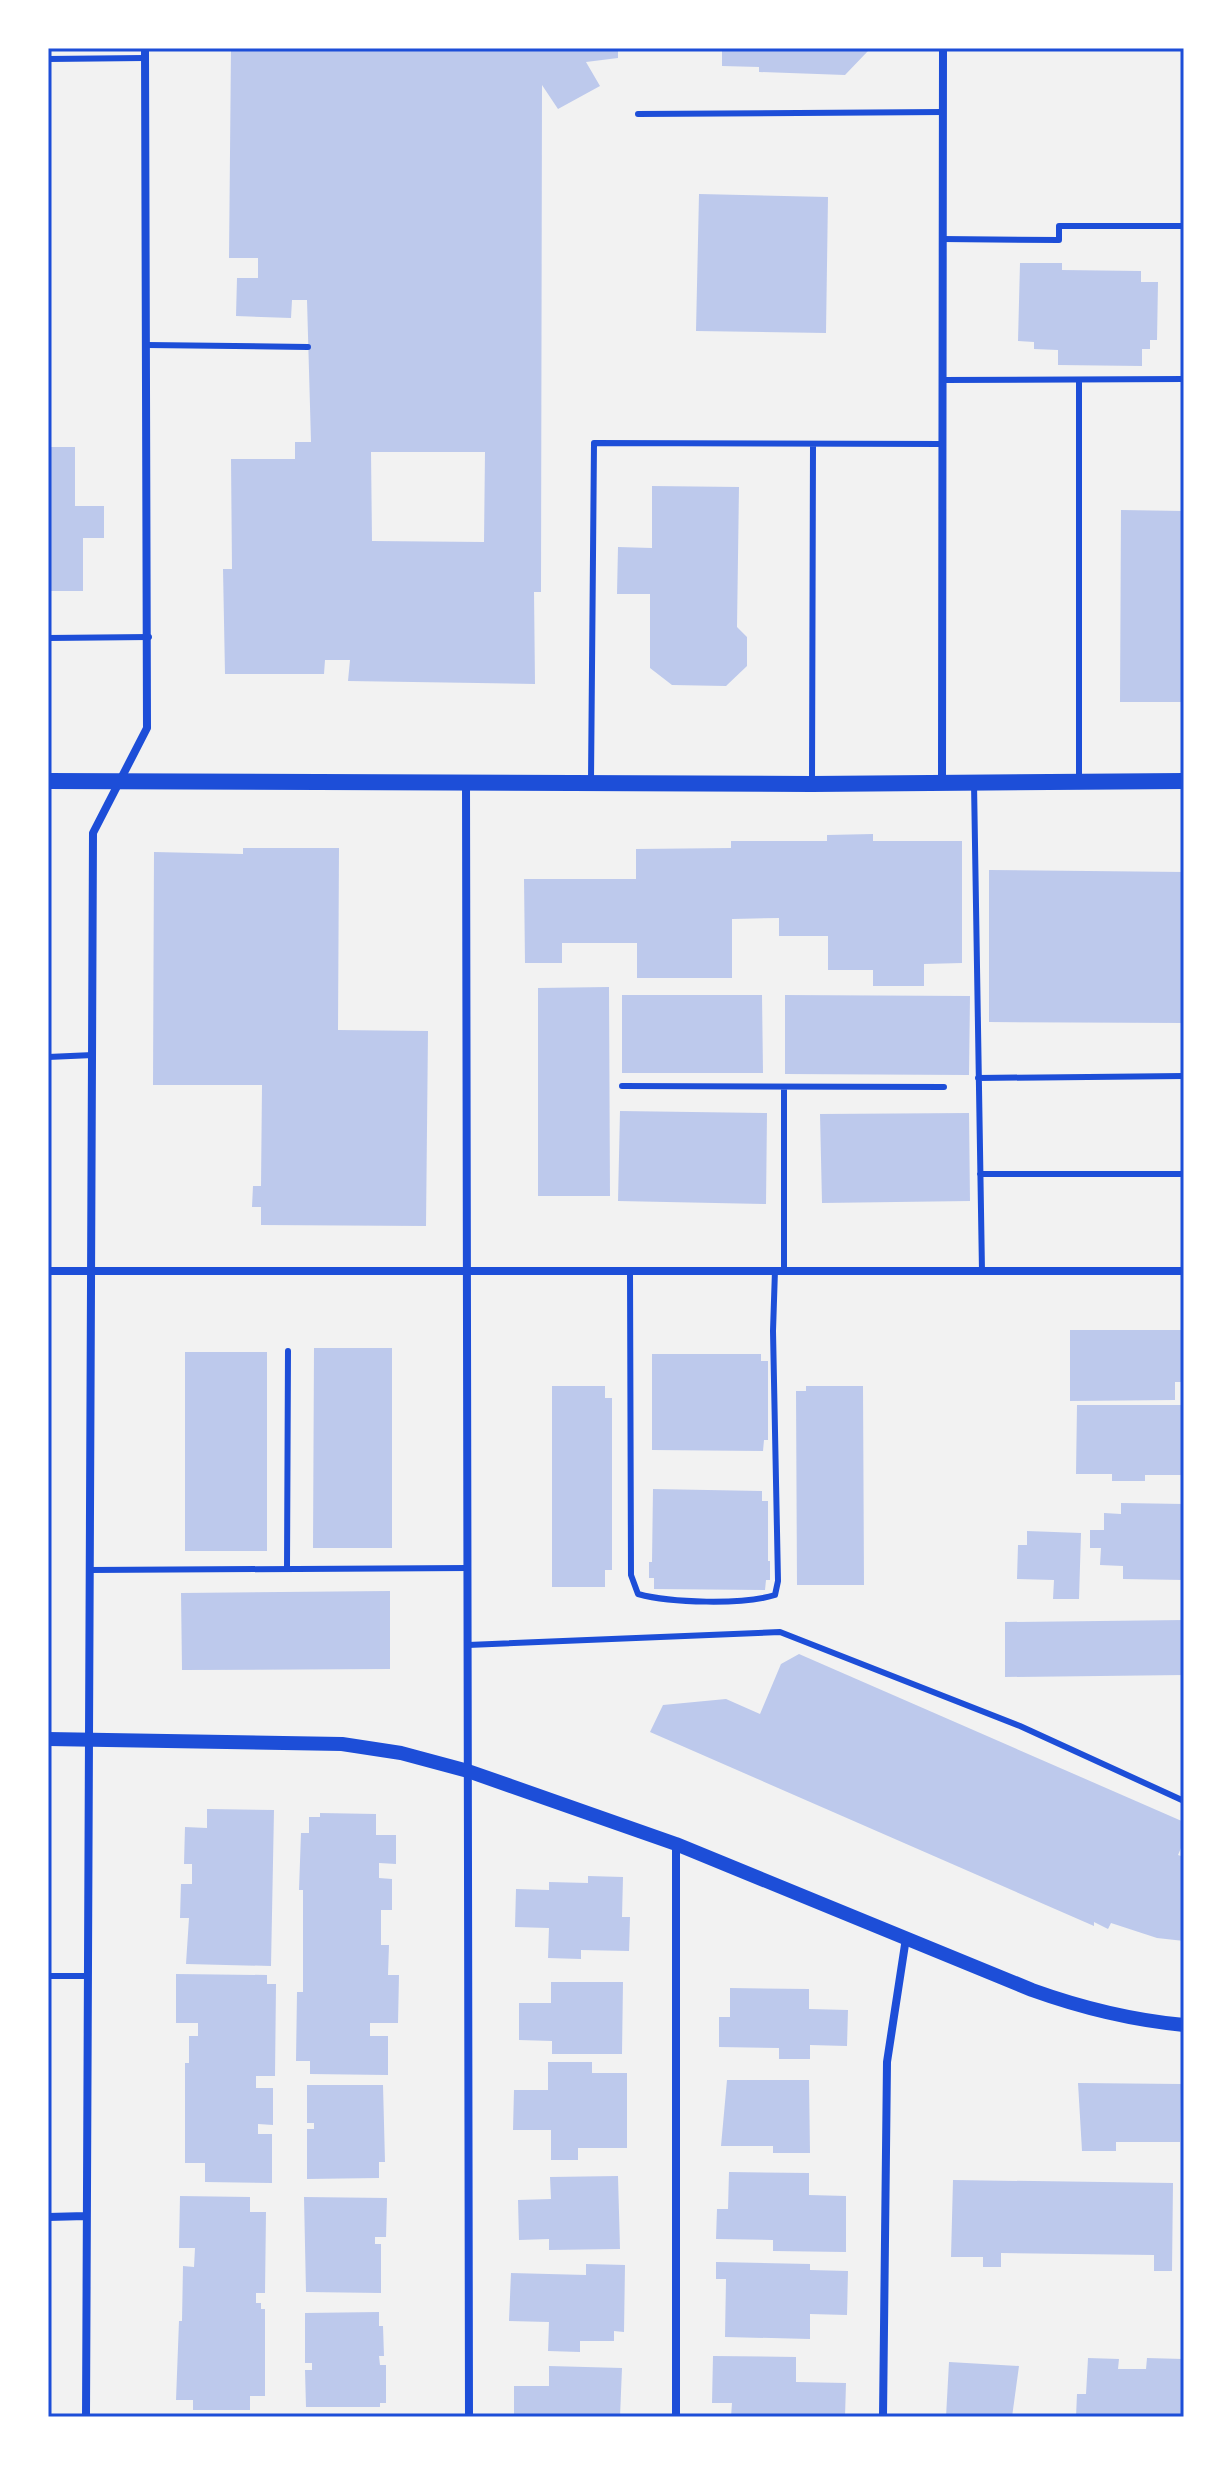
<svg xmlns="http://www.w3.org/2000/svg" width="1232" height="2465" font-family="Commissioner,sans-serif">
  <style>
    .building { fill: #bdc9ec; fill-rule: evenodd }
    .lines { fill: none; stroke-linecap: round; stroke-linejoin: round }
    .service { stroke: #1d4ed8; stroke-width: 6 }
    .minor { stroke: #1d4ed8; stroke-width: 8 }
    .tertiary { stroke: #1d4ed8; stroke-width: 14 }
    .secondary { stroke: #1d4ed8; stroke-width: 16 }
    .neatline { fill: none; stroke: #1d4ed8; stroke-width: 3 }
  </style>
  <rect width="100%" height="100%" fill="#f2f2f2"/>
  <path class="building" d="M231 48H618V58L586 62 600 86 558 109 542 85 541 592H534L535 684 348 681 350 660H325L324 674H225L223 569H232L231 459H295V442H311L307 300H292L291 318 236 316 237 278H258V258H229ZM371 452H485L484 542 372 541Z
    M722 48H869L868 51 845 75 759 72V67L722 66Z
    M699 194 828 197 826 333 696 331Z
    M1020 263H1062V270L1141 271V282H1158L1157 340H1150V349H1142V366L1058 365V350L1034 349V342L1018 341Z
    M48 447H75V506H104V538H83V591H48Z
    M652 486 739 487 737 627 747 637V666L726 686 672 685 650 668V594H617L618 547 652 548Z
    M1121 510 1184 511V702H1120Z
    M873 834V841H962V963L924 964V986H873V970H828V936H779V918L732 919V978H637V943H562V963H525L524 879H636V849L731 848V841H827V835Z
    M243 848H339L338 1030 428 1031 426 1226 261 1225V1207H252L253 1186H261L262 1085H153L154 852 243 854Z
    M989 870 1184 872V1023L989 1022Z
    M609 987 610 1196H538V988Z
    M622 995H762L763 1073H622Z
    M785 995 970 996 969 1075 785 1074Z
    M620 1111 767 1113 766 1204 618 1201Z
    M969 1113 970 1201 822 1203 820 1114Z
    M1070 1330H1184V1382H1175V1400L1070 1401Z
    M314 1348H392V1548H313Z
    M185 1352H267V1551H185Z
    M652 1354H761V1361H768V1440H764L763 1451 652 1450Z
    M552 1386H605V1398H612V1570H605V1587H552Z
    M806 1386H863L864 1585H797L796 1391H806Z
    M1077 1405H1184V1475H1145V1481H1112V1474H1076Z
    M653 1489 762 1491V1501H768V1561H770V1580H766L765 1590 654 1589V1578H649V1562H652Z
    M1121 1503 1184 1504V1580L1123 1579V1566L1100 1565 1101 1548H1090V1530H1104V1513L1121 1514Z
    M1027 1531 1081 1533 1079 1599H1053L1054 1580 1017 1579 1018 1545H1027Z
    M390 1591V1669L182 1670 181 1593Z
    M1184 1620V1675L1005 1677V1622Z
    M799 1654 1184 1822V1841L1178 1855 1184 1857V1941L1157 1938 1111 1923 1108 1929 1094 1922V1926L650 1732 663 1705 726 1699 760 1714 781 1664Z
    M207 1809 274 1810 271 1966 186 1964 189 1918H180L181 1884H192V1864H184L185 1827 207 1828Z
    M320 1813 376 1814V1835H396V1864L379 1863V1878L392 1879V1910H381V1945H389L388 1975H399L398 2023H370V2036H388V2075L310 2074V2061H296L297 1992H303V1890H299L301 1833H309V1817H320Z
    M588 1876 623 1877 622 1917H630L629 1951 581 1950V1959L548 1958 549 1928 515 1927 516 1889 549 1890V1882L588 1883Z
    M176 1974 267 1975V1984H276L275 2076H256V2088H273V2125L258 2124V2134H272V2183L205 2182V2163H185V2063H189V2036H198V2023H176Z
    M551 1982H623L622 2054H552V2041L519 2040V2003H551Z
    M730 1988 809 1989V2009L848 2010 847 2046 810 2045V2059H779V2048L719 2047V2017H730Z
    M548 2062H592V2073H627V2148H578V2160H551V2130H513L514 2090H548Z
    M727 2080H809L810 2153H773V2146H721Z
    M1078 2083 1181 2084 1180 2142H1116V2151H1082Z
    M307 2085H383L385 2162H379V2178L307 2179V2129H314V2123H307Z
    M729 2172 809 2173V2195L846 2196V2252L773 2251V2240L716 2239 717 2209H728Z
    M618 2176 620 2249 549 2250V2239L519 2240 518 2200 551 2199 550 2177Z
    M953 2180 1173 2183 1172 2271H1154V2255L1001 2253V2267H983V2257H951Z
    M180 2196 250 2197V2212H266L265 2293H256V2303H261V2309H265V2396H250V2410H193V2400H176L179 2321H182L183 2266 194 2267 195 2248H179Z
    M304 2197 387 2198 386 2237H375V2244H381V2293L306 2292Z
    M716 2262 810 2264V2270L848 2271 847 2315 810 2314V2339L725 2337 726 2279H716Z
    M586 2264 625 2265 624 2332 614 2331V2341H580V2352L548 2351 549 2322 509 2321 511 2273 586 2275Z
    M379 2312V2326H383L384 2356H379L380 2365H386V2403H380V2407H306L305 2370H312V2363H305V2313Z
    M713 2356 796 2357V2382L846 2383 845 2417H731L732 2403H712Z
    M1088 2358 1119 2359 1118 2369H1146L1147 2358 1183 2359 1181 2417H1076L1077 2394H1086Z
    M949 2362 1019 2366 1012 2417H946Z
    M549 2366 622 2368 620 2417H514V2386H549Z"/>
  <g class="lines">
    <path class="service" d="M48 59 144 58
      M638 114 943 112
      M942 239 1059 240V226H1184
      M147 345 308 347
      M943 380 1184 379
      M1079 380V781
      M48 638 149 637
      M591 780 594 443 942 444
      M812 782 813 445
      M974 783 982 1271
      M48 1057 93 1055
      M978 1078 1184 1076
      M622 1086 944 1087
      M784 1087V1270
      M980 1174H1184
      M630 1271 631 1575 638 1594C671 1603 742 1605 775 1595L778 1581 773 1331 775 1270
      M287 1569 288 1351
      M89 1570 468 1568
      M468 1645 780 1632 1020 1726 1184 1801
      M48 1976H88"/>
    <path class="minor" d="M942 783 943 48
      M466 784 469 2417
      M48 1271H1184
      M676 1844V2417
      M48 2217 86 2216
      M86 2417 93 833 147 728 145 48
      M883 2417 887 2062 906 1938"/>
    <path class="tertiary" d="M48 1739 342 1744 401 1753 468 1771 676 1844 1032 1990C1082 2008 1131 2020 1184 2025"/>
    <path class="secondary" d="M48 781 812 784 1184 781"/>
  </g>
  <rect width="1232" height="2465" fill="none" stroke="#ffffff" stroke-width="100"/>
  <rect x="50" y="50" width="1132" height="2365" class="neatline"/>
</svg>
